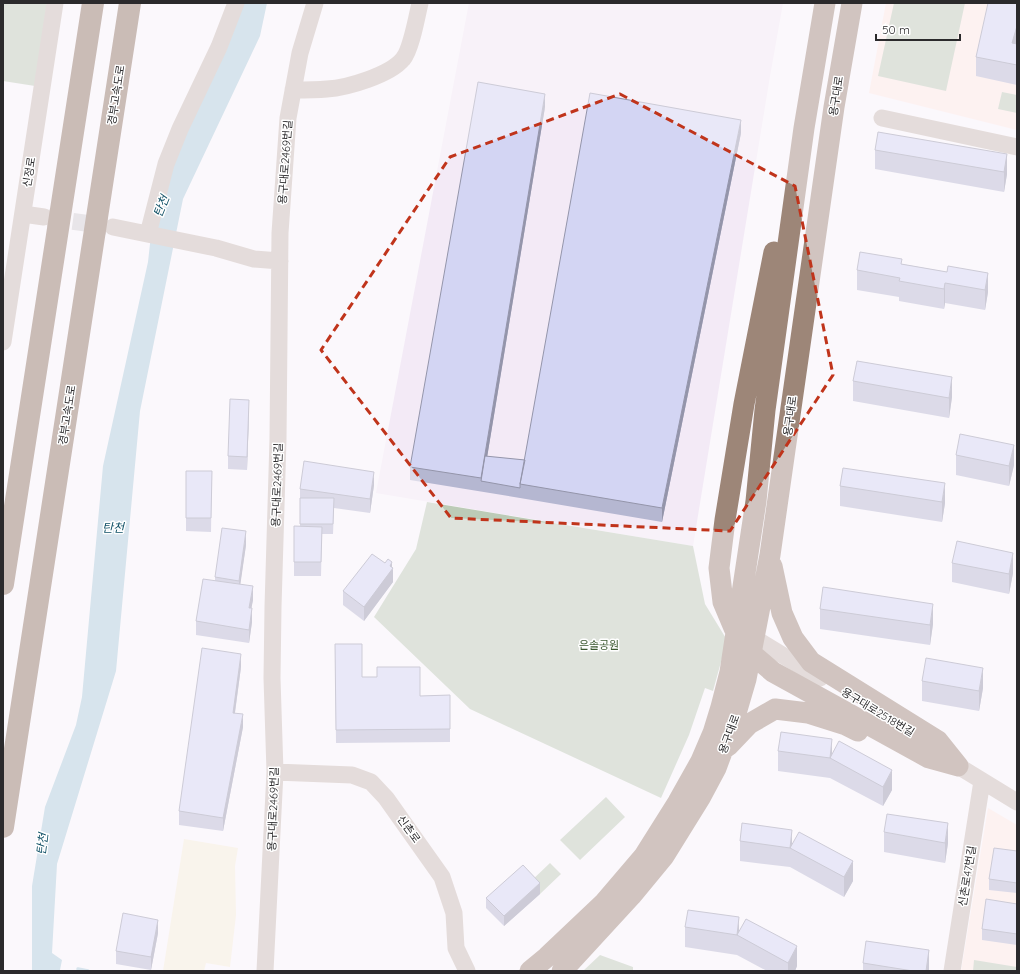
<svg xmlns="http://www.w3.org/2000/svg" width="1020" height="974" font-family="Quicksand,'Noto Sans KR',sans-serif">
  <style>
    .commercial { fill: #f7efd9 }
    .built { fill: #f3eaf6 }
    .education { fill: #ffeae5 }
    .green { fill: #bccbb7 }
    .water { fill: #aaccdb }
    .lines { fill: none; stroke-linecap: round; stroke-linejoin: round }
    .stream { stroke: #aaccdb; stroke-width: 3.5 }
    .minor-tunnel { stroke: #d1cfd2; stroke-width: 17; stroke-dasharray: 17 8; stroke-linecap: butt }
    .minor { stroke: #c8bbb3; stroke-width: 17 }
    .major { stroke: #9d8678; stroke-width: 21 }
    .highway { stroke: #8e7363; stroke-width: 22 }
    .wall { fill: #b5b7d1 }
    .shaded-wall { fill: #9495aa }
    .building { fill: #d3d5f3; stroke: #9495aa }
    .marked { fill: none; stroke: #c0341b; stroke-width: 3; stroke-dasharray: 8 5; stroke-linejoin: round }
    .labels { text-anchor: middle; dominant-baseline: central; stroke-width: 3; stroke-linejoin: round; paint-order: stroke }
    .street-label { font-size: 11px; fill: #2b2a2c; stroke: #fff }
    .park-label { font-size: 11px; fill: #3c5931; stroke: #fff }
    .water-label { font-size: 12px; font-style: italic; fill: #0e4f65; stroke: #fff }
  </style>
  <rect width="100%" height="100%" fill="#fbf8fc"/>
  <path class="commercial" d="M184 839 238 848 235 866 236 915 230 967 206 963 204 971H163Z"/>
  <path class="built" d="M469 3H783L770 76 693 546 376 493Z"/>
  <path class="education" d="M886 3H1017V130L869 93Z
    M988 808 1017 825V971H961Z"/>
  <path class="green" d="M3 3H47L35 86 3 81Z
    M894 3H965L946 91 878 76Z
    M1002 92 1017 95V113L998 109Z
    M427 502 693 546 705 604 727 640 713 691 705 688 689 735 661 798 470 709 374 617 416 549Z
    M606 797 625 817 580 860 560 840Z
    M550 863 561 874 540 894 529 883Z
    M600 955 633 967V971H583Z
    M974 960 1017 967V971H973Z"/>
  <path class="water" d="M237 3H267L260 36 183 199 140 411 116 671 57 864 52 953 62 960 60 970 52 971H32V886L45 807 76 725 82 697 103 466 148 262 155 199Z"/>
  <g class="lines">
    <path class="stream" d="M78 969 88 971"/>
    <path class="minor-tunnel" d="M48 218 107 226"/>
    <path class="minor" d="M293 90C304 90 316 90 327 89 347 88 390 75 403 59 411 50 417 16 420 3
      M882 118 1017 147
      M23 214 44 217
      M113 227 216 248 254 259 280 261
      M148 234 166 164 180 129 219 47 236 3
      M3 342 55 3
      M743 631 820 678
      M949 759 958 766 1017 802
      M275 772 352 775 371 782 386 798 442 877 454 913 456 948 467 971
      M265 971 275 772 272 678 273 607 278 439 280 233 288 118 300 53 315 3
      M952 971 982 781"/>
    <path class="major" d="M774 252 744 404 725 520 719 568 723 602 734 628 752 654 773 672 929 758 958 766
      M772 566 782 613 793 638 811 662 938 741 958 766
      M728 746 749 724 775 709 808 713 846 725 858 731
      M530 971 547 957 603 904 644 856 678 802 701 761 713 733 721 707 730 672 756 501 765 410 804 128 825 3
      M562 971 631 896 664 856 700 798 716 768 734 720 746 679 770 555 834 107 852 3"/>
    <path class="highway" d="M3 584 93 3
      M3 827 130 3"/>
  </g>
  <path class="wall" d="M1017 3V85L976 76V57Z
    M545 107 487 457 525 460 741 133 662 522 520 498 410 480V467Z
    M875 150 1007 154V174L1004 192 875 169Z
    M902 264 947 272 988 273V292L985 310 945 303 944 309 899 301V297L857 290V270Z
    M853 381 952 397 949 418 853 401Z
    M249 413 247 470 228 469V456Z
    M956 455 1014 465 1009 486 956 475Z
    M843 468 945 503 942 522 840 506V486Z
    M186 471H212L211 532 186 531Z
    M374 485 370 513 334 508 333 534H322L321 576H294V526H300V489Z
    M246 545 240 584 253 600 251 608 252 622 249 643 196 635V621L215 580V577Z
    M952 563 1013 573 1009 594 952 582Z
    M392 567 393 582 364 621 343 605V591Z
    M820 609 933 624 930 645 820 629Z
    M335 644 362 677 420 696 450 695V742L336 743Z
    M241 667 235 713 243 727 223 831 179 825V811Z
    M922 681 983 688 979 711 922 701Z
    M778 751 832 754 892 790 883 806 830 778 778 771Z
    M884 832 948 843 945 863 884 852Z
    M740 841 792 843 853 881 844 897 790 867 740 861Z
    M1017 851V893L989 890V879Z
    M540 894 504 926 486 908V898Z
    M1017 904V945L982 940V929Z
    M685 927 739 930 797 966 795 971H767L737 955 685 947Z
    M158 933 151 970 116 964V951Z
    M929 950V971H863V963Z"/>
  <path class="shaded-wall" d="M1017 26V46L1012 43Z
    M545 94V107L483 482 481 481V478Z
    M741 120V133L662 522V508Z
    M1007 154V174L1004 192V172Z
    M988 273V292L985 310V290Z
    M945 283V303L944 309V289Z
    M952 377V397L949 418V398Z
    M249 400V413L247 470V457Z
    M1014 445V465L1009 486V466Z
    M374 472V485L370 513V499Z
    M945 483V503L942 522V502Z
    M246 531V545L239 594V581Z
    M1013 553V573L1009 594V574Z
    M392 562V570L393 568V582L364 621V607Z
    M253 586V600L249 621V608Z
    M933 604V624L930 645V625Z
    M252 608V622L249 643V630Z
    M241 654V667L233 726V713Z
    M983 668V688L979 711V691Z
    M243 714V727L223 831V818Z
    M832 739V759L830 758Z
    M892 770V790L883 806V787Z
    M948 823V843L945 863V843Z
    M792 830V849L790 848V868V848Z
    M853 861V881L844 897V877Z
    M540 883V894L504 926V916Z
    M739 917V936L737 935Z
    M158 920V933L151 970V957Z
    M797 946V966L795 971H788V963Z
    M929 950V971H926Z"/>
  <path class="building" d="M988 3H1017V26L1012 43 1017 44V65L976 57Z
    M478 82 545 94 481 478 410 467Z
    M590 93 741 120 662 508 520 484Z
    M878 132 1007 154 1004 172 875 150Z
    M860 252 902 259 901 264 947 272 948 266 988 273 985 290 945 283 944 289 899 281 900 278 857 270Z
    M857 361 952 377 949 398 853 381Z
    M230 399 249 400 247 457 228 456Z
    M960 434 1014 445 1009 466 956 455Z
    M485 456 525 460 520 484V488L481 481Z
    M304 461 374 472 370 499 300 489Z
    M843 468 945 483 942 502 840 486Z
    M186 471H212L211 518H186Z
    M300 498H334L333 524H300Z
    M294 526 322 527 321 562H294Z
    M222 528 246 531 239 581 215 577Z
    M957 541 1013 553 1009 574 952 563Z
    M372 554 385 563 388 559 392 562 390 566 393 568 364 607 343 591Z
    M203 579 253 586 249 608H252L249 630 196 621Z
    M823 587 933 604 930 625 820 609Z
    M335 644H362V677H377V667H420V696L450 695V729L336 730Z
    M202 648 241 654 233 713 243 714 223 818 179 811Z
    M926 658 983 668 979 691 922 681Z
    M781 732 832 739 830 758 839 741 892 770 883 787 830 758 778 751Z
    M887 814 948 823 945 843 884 832Z
    M742 823 792 830 790 848 740 841Z
    M799 832 853 861 844 877 790 848Z
    M994 848 1017 851V883L989 879Z
    M523 865 540 883 504 916 486 898Z
    M986 899 1017 904V934L982 929Z
    M688 910 739 917 737 935 685 927Z
    M123 913 158 920 151 957 116 951Z
    M746 919 797 946 788 963 737 935Z
    M866 941 929 950 926 971H913L863 963Z"/>
  <path d="M0 0H1020V974H0ZM620 94 795 186 833 375 730 531 451 518 321 350 450 157Z" fill="#fbf8fc" fill-opacity=".55" fill-rule="evenodd"/>
  <path class="marked" d="M620 94 795 186 833 375 730 531 451 518 321 350 450 157Z"/>
  <g class="labels">
    <g class="street-label">
      <text transform="translate(116 95) rotate(-81)">경부고속도로</text>
      <text transform="translate(836 96) rotate(-81)">용구대로</text>
      <text transform="translate(285 162) rotate(-86)">용구대로2469번길</text>
      <text transform="translate(29 172) rotate(-81)">신정로</text>
      <text transform="translate(67 415) rotate(-81)">경부고속도로</text>
      <text transform="translate(790 416) rotate(-82)">용구대로</text>
      <text transform="translate(277 485) rotate(-88)">용구대로2469번길</text>
      <text transform="translate(878 712) rotate(31)">용구대로2518번길</text>
      <text transform="translate(729 734) rotate(-70)">용구대로</text>
      <text transform="translate(273 809) rotate(-88)">용구대로2469번길</text>
      <text transform="translate(409 829) rotate(54)">신촌로</text>
      <text transform="translate(967 876) rotate(-81)">신촌로47번길</text>
    </g>
    <g class="park-label">
      <text x="599" y="645">은솔공원</text>
    </g>
    <g class="water-label">
      <text transform="translate(161 206) rotate(-68)">탄천</text>
      <text x="113" y="527">탄천</text>
      <text transform="translate(42 844) rotate(-83)">탄천</text>
    </g>
  </g>
  <rect width="1020" height="974" fill="none" stroke="#2b2a2c" stroke-width="8"/>
  <path d="M876 34v6h84v-6" fill="none" stroke="#2b2a2c" stroke-width="2"/>
  <text x="882" y="34" font-size="12" fill="#2b2a2c" stroke="#ffffff" stroke-width="3" paint-order="stroke">50 m</text>
</svg>
